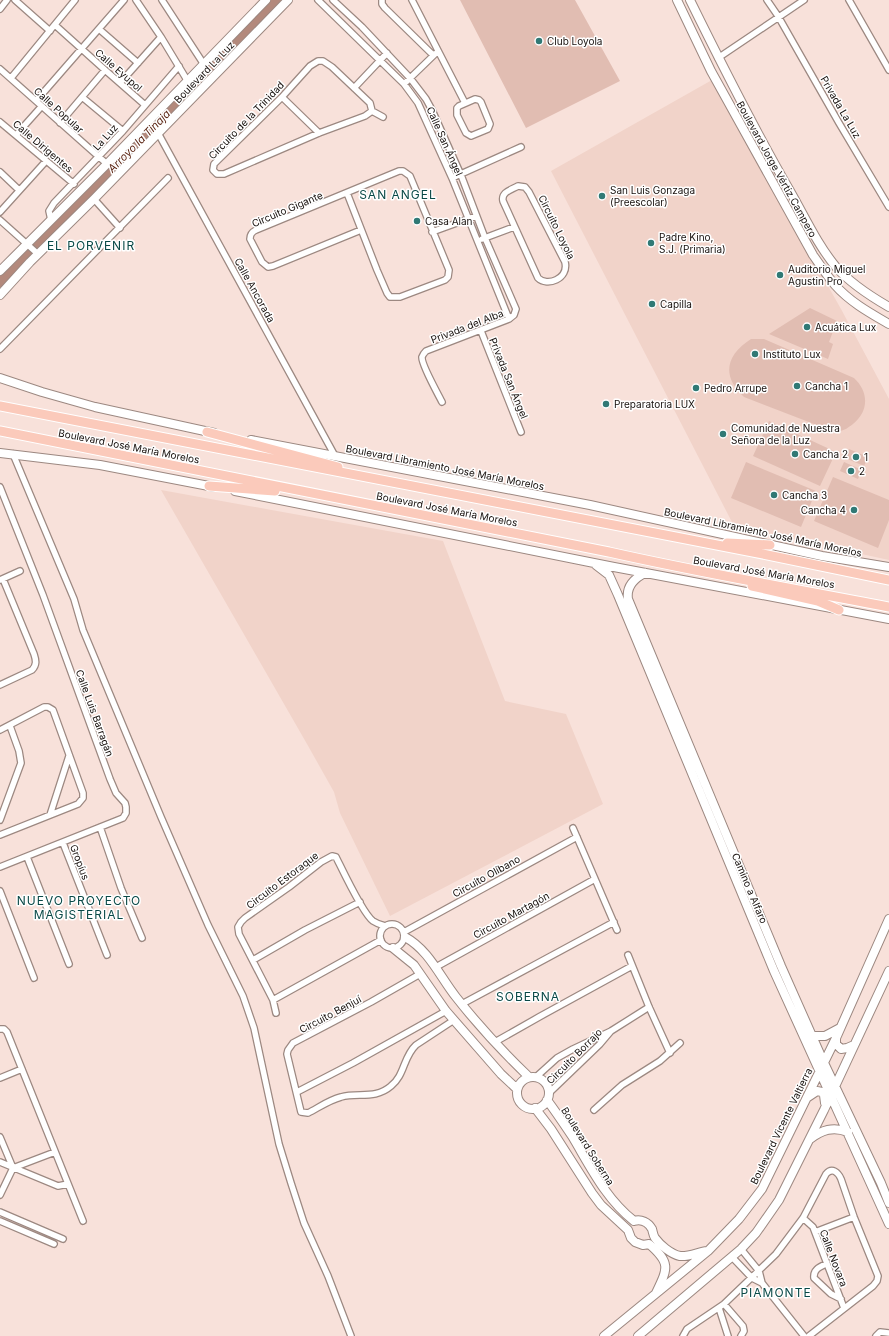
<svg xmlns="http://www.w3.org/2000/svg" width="889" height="1336" font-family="Inter,sans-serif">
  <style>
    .built { fill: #f1d3c9 }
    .green { fill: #e1bdb2 }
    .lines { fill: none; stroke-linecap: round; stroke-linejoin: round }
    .river { stroke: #b3897c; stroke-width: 11 }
    .street-casing { stroke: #9c8881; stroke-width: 8 }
    .secondary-casing { stroke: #9c8881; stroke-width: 10 }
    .primary-casing { stroke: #fff; stroke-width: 11 }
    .street { stroke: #fff; stroke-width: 5.5 }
    .secondary { stroke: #fff; stroke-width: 8 }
    .primary { stroke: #fbcabb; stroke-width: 9 }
    .poi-dot { fill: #307975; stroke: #fff; stroke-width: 1.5 }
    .labels { text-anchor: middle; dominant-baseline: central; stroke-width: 3; stroke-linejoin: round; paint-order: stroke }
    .poi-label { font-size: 10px; fill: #17100d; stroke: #fff; text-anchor: start }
    .street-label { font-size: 10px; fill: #17100d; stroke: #fff }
    .water-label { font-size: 11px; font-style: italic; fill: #5c2615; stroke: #fff }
    .quarter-label { font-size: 12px; letter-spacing: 1px; fill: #094947; stroke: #fff }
  </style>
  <rect width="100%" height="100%" fill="#f8e1da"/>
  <path class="built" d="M712 80 841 309 889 399V560L734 526 551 171Z
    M161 490 443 541 505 701 566 714 603 804 390 916 340 813 334 792 307 744Z"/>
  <path class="green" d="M460 0H575L620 81 526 128Z
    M810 308 837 321 829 342 833 344 828 359 769 334Z
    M751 339H764L854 378C869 392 869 411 853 424 849 427 844 431 839 431 835 432 830 430 827 429L744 397C721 376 726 355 751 339Z
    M769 421 836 452 820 486 753 456Z
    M849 449 868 457 864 466 845 458Z
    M746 462 816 491 801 527 731 498Z
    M844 462 862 470 858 479 840 471Z
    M833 477 889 500V520L878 548 814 521Z"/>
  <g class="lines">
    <path class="river" d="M0 282 277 0"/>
    <g class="street-casing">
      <path id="street" d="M15 0 50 31
        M136 0 161 37 187 80
        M162 0 203 63
        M318 0 404 84 418 103 452 178 509 319
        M333 0 362 27 410 78 426 99 432 110 461 175 485 238 516 309 514 315 509 319 426 351C424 353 423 354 422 357 421 364 438 394 442 402
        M382 0V4L385 8 433 55
        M412 0 465 103
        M767 0 778 16 839 123 889 207
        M849 0 889 70
        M0 9 7 0
        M55 25 105 70 145 105
        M99 29 138 63
        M718 58 804 0
        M0 69 107 164
        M11 78 75 0
        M120 83 161 37
        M404 84 435 54
        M354 88 387 53
        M82 97 123 131
        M282 97 319 133
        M475 99 479 100 481 102 490 124 488 129 471 136 466 133 457 115V108L459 106Z
        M36 101 124 0
        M372 111 365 116 319 133 224 174H217L213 170 214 164 217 161 282 97 310 66 318 61H323L332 67 370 103 372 111 383 117
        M0 122 74 184
        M60 123 105 70
        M158 133 335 456
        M16 135 41 107
        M0 172 19 190
        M452 178 521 147
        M518 186 525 187 529 192 565 262C569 279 547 287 538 278L503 201C501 192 511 190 518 186Z
        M347 193 377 270 387 293 390 297H400L445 280 448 277 449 270 410 176 403 171H399L256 230C252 232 250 234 250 239L262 262 268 267 273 266 361 230
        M94 199 120 228
        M0 212 46 161
        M0 220 38 254
        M51 220 49 211 54 203 123 131 179 66
        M432 232 476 216
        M482 239 514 227
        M481 331 521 432
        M0 349 168 178
        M13 454 74 599 83 630 161 817 208 925 243 996 254 1028 279 1144 291 1183 304 1223 328 1276 351 1336
        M0 487 43 595 110 779 116 793 125 803 126 807V813L123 818 0 867
        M0 580 20 571
        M0 685 32 670C37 665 36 660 34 654L3 579
        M0 730 44 707H48L53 710 83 793V798L78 804 0 835
        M50 815 69 756
        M0 820 21 763 19 751 10 726
        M100 827 121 888 142 938
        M573 828 617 930
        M63 843 107 955
        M27 857 69 964
        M0 891 34 978
        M380 936a12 12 0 1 1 24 0a12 12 0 1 1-24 0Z
        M404 932 577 837
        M628 955 649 1007 670 1053
        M253 960 305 930 360 902
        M436 967 595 879
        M420 974 371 1002 293 1043 288 1050 287 1054 301 1112 308 1113C318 1108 329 1100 341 1097 358 1092 375 1100 391 1086 405 1075 403 1057 416 1045L454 1020
        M273 1000 381 940
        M462 1004 614 922
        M276 1013 273 1000 239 934 238 927 241 922 245 918 289 887 321 862 332 856 336 857C343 871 363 914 373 921 376 923 381 925 385 926
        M0 1029H4L7 1032 83 1221
        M495 1042 539 1017 632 966
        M536 1077 557 1058 573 1049 611 1031 649 1007
        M0 1078 22 1069
        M297 1092 353 1063 446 1011
        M549 1093 600 1044 611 1031
        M594 1110 622 1085 660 1061 680 1043
        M0 1137 13 1168
        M0 1162 58 1186 68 1184
        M0 1195 13 1168 55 1152
        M0 1212 63 1239
        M803 1218 813 1227 844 1308
        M0 1221 54 1244
        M815 1232 854 1217
        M741 1249 759 1271 762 1283 804 1336
        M732 1257 752 1278 762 1283
        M826 1264C819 1267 813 1270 814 1278L831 1294 841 1299
        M724 1304 743 1326 744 1331 741 1336
        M719 1308 728 1336
        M683 1336 687 1329 724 1304 776 1254 803 1218 826 1174C832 1167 838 1172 841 1179L854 1217 878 1276 877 1281 873 1286 809 1336
        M876 1336 880 1332 889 1333"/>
    </g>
    <g class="secondary-casing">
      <path id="secondary" d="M677 0 711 71 813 255C820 265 827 276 835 285 850 302 870 313 889 324
        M690 0C722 65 754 129 790 191 805 217 817 244 836 267 851 284 870 296 889 307
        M0 271 107 164 266 0
        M0 295 30 262 94 199 288 0
        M0 378 42 392 95 407 214 433
        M251 440 590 505 822 556 889 567
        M0 453 100 465 214 487
        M235 491 614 567 889 619
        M596 565 609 575 618 595 774 971 889 1224
        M645 573C635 578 626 586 628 599L781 966 824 1063 881 1183 889 1203
        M405 937C429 950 440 977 456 997 478 1025 503 1052 529 1077
        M393 948 414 965 446 1011 501 1074 517 1089
        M812 1036H825L840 1028
        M836 1038V1044L841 1049 847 1048 854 1045
        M517 1093a16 16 0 1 1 32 0a16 16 0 1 1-32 0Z
        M808 1097 817 1091 822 1092 824 1095 825 1103
        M547 1100C556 1112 564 1124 572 1136 590 1166 605 1198 634 1221 641 1219 648 1222 652 1229 653 1232 653 1235 655 1238 660 1245 671 1254 680 1256 688 1257 699 1252 707 1251
        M535 1108 551 1129 592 1193 601 1205 628 1230 631 1238 635 1242 643 1245 649 1244C671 1263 668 1268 656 1293
        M810 1139C822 1130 833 1126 848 1132
        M604 1336 708 1251 739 1219 762 1189 836 1038 889 919
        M638 1336 741 1249 756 1233 779 1200 824 1110 889 971"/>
    </g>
    <g class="primary-casing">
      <path id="primary" d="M0 406 753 552 889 580
        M0 431 609 552C702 573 796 589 889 607
        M207 432 338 467
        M209 486 275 491
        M727 543 770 545
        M752 586 818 601 839 610"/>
    </g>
    <use href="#street" class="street"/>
    <use href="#secondary" class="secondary"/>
    <use href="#primary" class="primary"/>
  </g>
  <g class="poi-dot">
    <circle cx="539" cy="41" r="4"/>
    <circle cx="602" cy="196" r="4"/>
    <circle cx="417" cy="221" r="4"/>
    <circle cx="651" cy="243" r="4"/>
    <circle cx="780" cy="275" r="4"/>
    <circle cx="652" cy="304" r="4"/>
    <circle cx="807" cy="327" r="4"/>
    <circle cx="755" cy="354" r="4"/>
    <circle cx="797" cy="386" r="4"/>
    <circle cx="696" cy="388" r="4"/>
    <circle cx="606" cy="404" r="4"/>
    <circle cx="723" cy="434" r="4"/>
    <circle cx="795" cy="454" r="4"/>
    <circle cx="856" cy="457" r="4"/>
    <circle cx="851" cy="471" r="4"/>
    <circle cx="774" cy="495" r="4"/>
    <circle cx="854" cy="510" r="4"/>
  </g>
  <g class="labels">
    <g class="poi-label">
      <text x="547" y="41">Club Loyola</text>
      <text x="610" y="190">San Luis Gonzaga<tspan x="610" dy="12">(Preescolar)</tspan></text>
      <text x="425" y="221">Casa Alan</text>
      <text x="659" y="237">Padre Kino,<tspan x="659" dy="12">S.J. (Primaria)</tspan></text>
      <text x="788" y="269">Auditorio Miguel<tspan x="788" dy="12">Agustin Pro</tspan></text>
      <text x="660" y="304">Capilla</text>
      <text x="815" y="327">Acuática Lux</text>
      <text x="763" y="354">Instituto Lux</text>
      <text x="805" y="386">Cancha 1</text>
      <text x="704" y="388">Pedro Arrupe</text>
      <text x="614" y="404">Preparatoria LUX</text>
      <text x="731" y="428">Comunidad de Nuestra<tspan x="731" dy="12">Señora de la Luz</tspan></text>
      <text x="803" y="454">Cancha 2</text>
      <text x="864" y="457">1</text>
      <text x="859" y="471">2</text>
      <text x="782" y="495">Cancha 3</text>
      <text x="846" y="510" text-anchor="end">Cancha 4</text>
    </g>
    <g class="street-label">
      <text transform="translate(119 70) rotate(41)">Calle Eyupol</text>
      <text transform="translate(204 72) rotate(-46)">Boulevard La Luz</text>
      <text transform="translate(841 107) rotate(60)">Privada La Luz</text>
      <text transform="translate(59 110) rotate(42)">Calle Popular</text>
      <text transform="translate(246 120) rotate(-46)">Circuito de la Trinidad</text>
      <text transform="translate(105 137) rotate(-48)">La Luz</text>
      <text transform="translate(445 141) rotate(66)">Calle San Ángel</text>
      <text transform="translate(43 146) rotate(40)">Calle Dirigentes</text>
      <text transform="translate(777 169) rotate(61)">Boulevard Jorge Vértiz Campero</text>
      <text transform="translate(287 209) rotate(-23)">Circuito Gigante</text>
      <text transform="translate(557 227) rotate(64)">Circuito Loyola</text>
      <text transform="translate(255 290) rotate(61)">Calle Ancorada</text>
      <text transform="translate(467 326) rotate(-21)">Privada del Alba</text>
      <text transform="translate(509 378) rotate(68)">Privada San Ángel</text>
      <text transform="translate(129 446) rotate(11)">Boulevard José María Morelos</text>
      <text transform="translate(445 467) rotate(11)">Boulevard Libramiento José María Morelos</text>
      <text transform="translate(447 509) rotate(11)">Boulevard José María Morelos</text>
      <text transform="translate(763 532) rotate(12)">Boulevard Libramiento José María Morelos</text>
      <text transform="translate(764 572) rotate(10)">Boulevard José María Morelos</text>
      <text transform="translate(95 713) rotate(70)">Calle Luis Barragán</text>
      <text transform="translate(80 862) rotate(69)">Gropíus</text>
      <text transform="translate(486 876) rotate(-29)">Circuito Olíbano</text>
      <text transform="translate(282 880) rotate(-37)">Circuito Estoraque</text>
      <text transform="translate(750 888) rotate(67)">Camino a Alfaro</text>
      <text transform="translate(511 915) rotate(-29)">Circuito Martagón</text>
      <text transform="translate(330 1014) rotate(-28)">Circuito Benjuí</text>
      <text transform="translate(574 1056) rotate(-45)">Circuito Borrajo</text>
      <text transform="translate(781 1126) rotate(-64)">Boulevard Vicente Valtierra</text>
      <text transform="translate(588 1146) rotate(58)">Boulevard Soberna</text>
      <text transform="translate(834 1258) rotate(69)">Calle Novara</text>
    </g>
    <g class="water-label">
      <text transform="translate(139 141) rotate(-45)">Arroyo la Tinaja</text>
    </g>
    <g class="quarter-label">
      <text x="398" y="194">SAN ANGEL</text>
      <text x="91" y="245">EL PORVENIR</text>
      <text x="79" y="900">NUEVO PROYECTO<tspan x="79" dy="14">MAGISTERIAL</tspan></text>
      <text x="528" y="996">SOBERNA</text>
      <text x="776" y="1292">PIAMONTE</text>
    </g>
  </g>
</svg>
